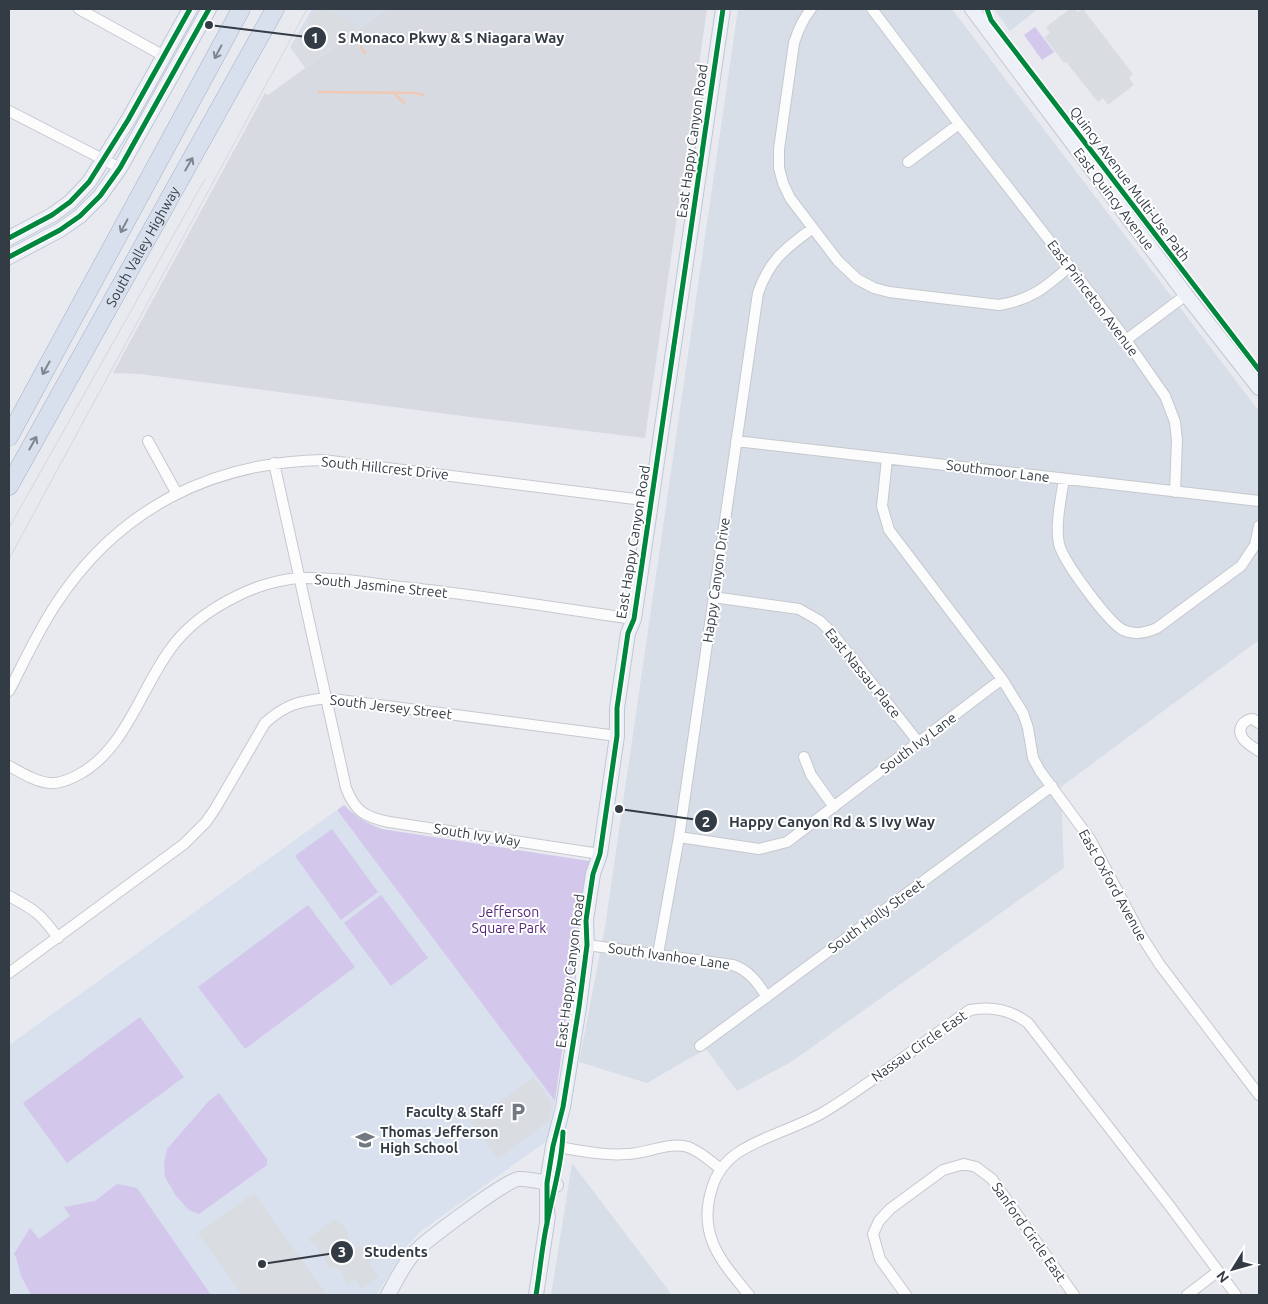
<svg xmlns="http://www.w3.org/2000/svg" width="1268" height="1304" font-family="Ubuntu,sans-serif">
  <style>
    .residential { fill: #d8dee8 }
    .industrial { fill: #d7dbe1 }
    .education { fill: #d9e0ee }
    .green { fill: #d3c7ec }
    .parking { fill: #d9dce1 }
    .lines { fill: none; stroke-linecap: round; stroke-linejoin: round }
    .stream { stroke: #f0c8b5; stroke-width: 2.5 }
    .street-casing { stroke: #c5c8cd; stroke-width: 12 }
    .secondary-casing { stroke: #c1c7d2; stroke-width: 16 }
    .highway-casing { stroke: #a2b2c8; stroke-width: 19 }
    .street { stroke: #fcfcfd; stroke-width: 10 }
    .secondary { stroke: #edf0f6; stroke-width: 14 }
    .highway { stroke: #d7e0ec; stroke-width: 18 }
    .tram { stroke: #d7d7d8; stroke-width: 1 }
    .cycleway-casing { stroke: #fff; stroke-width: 8 }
    .cycleway { stroke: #00873e; stroke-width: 5 }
    .oneway { stroke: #7d8690 }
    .labels { text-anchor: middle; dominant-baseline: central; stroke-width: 4; stroke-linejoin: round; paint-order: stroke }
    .street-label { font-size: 14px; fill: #333c45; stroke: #fff }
    .park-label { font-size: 14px; fill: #532579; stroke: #fff }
    .poi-label { font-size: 14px; font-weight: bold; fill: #333c45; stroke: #fff; text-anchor: end }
    .leader { fill: none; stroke: #333c45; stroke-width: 2 }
    .callout-dot { fill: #333c45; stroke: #fff; stroke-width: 2 }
    .mark-label { font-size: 15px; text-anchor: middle; font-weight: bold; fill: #fff }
    .callout-label { font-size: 15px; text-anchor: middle; font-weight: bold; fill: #333c45; stroke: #fff; stroke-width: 4; stroke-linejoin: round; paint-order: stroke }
  </style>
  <rect width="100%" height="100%" fill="#e8eaf0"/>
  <path class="residential" d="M312 9H387L305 68 290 47Z
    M738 9H952L1259 411V640L1061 787 1064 868 791 1062 737 1091 706 1049 647 1083 579 1062 605 927Z
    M994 9H1038L1010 31Z
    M572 1163 672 1295H551Z"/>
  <path class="industrial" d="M387 9H707L645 438 478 418 140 374 113 373 265 93 268 95Z"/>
  <path class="education" d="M337 810 555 1101 547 1141 421 1231 405 1248 377 1295H13L9 1290V1045Z"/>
  <path class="green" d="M1035 27 1054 52 1042 60 1024 35Z
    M344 805C355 816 366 823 382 829L589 861 555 1101 337 810Z
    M332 829 378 892 341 920 295 856Z
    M381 895 428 958 391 986 344 923Z
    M308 905 355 967 245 1049 198 987Z
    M140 1017 184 1077 67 1163 23 1103Z
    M219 1093 267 1159V1165L199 1214 189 1210 176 1196 165 1177 164 1164 167 1149 208 1102Z
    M117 1184 137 1188 211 1295H31L21 1276 16 1257 14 1254 30 1228 39 1239 70 1216 64 1207 95 1201Z"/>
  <path class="parking" d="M317 9H323L350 21 357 30 306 67 293 48Z
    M1070 9H1075L1077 12 1083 9 1133 74 1129 78 1134 85 1108 105 1103 98 1098 102 1066 62 1064 63 1044 37 1050 33 1046 27Z
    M534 1077 551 1102 549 1121 498 1159 472 1122Z
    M254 1193 326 1294 324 1295H242L198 1233Z
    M335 1219 345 1226 353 1250 360 1246 370 1254 371 1267 379 1277 362 1289 355 1279 347 1285 342 1272 332 1266 328 1269 324 1255 321 1257 317 1246 307 1239Z"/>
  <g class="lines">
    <path class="stream" d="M352 35 353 36
      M361 47 365 53
      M319 92 416 93 423 95
      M394 93 404 103"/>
    <g class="street-casing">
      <path id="street" d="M79 9 164 56
        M811 9C803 19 798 30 794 43L779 149V168L783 183 790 198 838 261 857 279 874 288 889 292 999 305C1031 300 1046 287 1069 267
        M872 9 959 124 1119 330 1165 396 1175 422 1177 440 1175 492
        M9 111 120 168
        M908 162 959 124
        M1126 340 1186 295
        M148 441 177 494
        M736 441 1259 501
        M887 459 882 506 889 530 1002 679 1023 713 1028 728 1033 758 1040 771 1090 839 1142 937 1160 965 1259 1095
        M274 463 346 788C355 811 364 817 389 822L600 854
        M1064 479C1061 498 1055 526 1059 544 1063 561 1108 622 1123 630 1134 635 1146 633 1157 628L1241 566 1255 545 1259 526
        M713 597 799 609 820 621 833 634 919 743
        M9 691C24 662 38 631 56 604 118 509 211 462 323 460L651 501
        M1259 723 1253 719C1248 719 1245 721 1242 725 1235 737 1251 746 1259 751
        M804 757 811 775 834 807
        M9 766C22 773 36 782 50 783 59 784 68 780 76 776 124 752 139 693 169 651 186 626 212 608 239 595 257 586 281 579 301 578 334 577 369 583 402 587 480 595 557 608 634 619
        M679 837 759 849 787 842 1002 679
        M9 896C35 910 41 914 58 938
        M587 945 733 965C750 971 757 982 767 997
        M658 954 679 837 758 293C770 259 785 249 813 228
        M9 973 184 844 206 822 215 809 265 723C286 704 298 702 325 698L617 736
        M700 1046 1052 786
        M553 1146C577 1150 603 1156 627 1154 647 1154 669 1141 688 1147 700 1151 711 1162 721 1169
        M749 1295C721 1261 697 1235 712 1188 716 1174 726 1160 739 1152 765 1135 797 1128 824 1112 875 1081 921 1043 970 1010 991 1006 1011 1010 1028 1023L1169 1205 1236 1295
        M906 1295 880 1259 873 1234 879 1221 890 1209 943 1170 964 1164 976 1167 992 1179 1074 1295
        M1187 1295 1217 1272"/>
    </g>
    <g class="secondary-casing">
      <path id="secondary" d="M972 9 1186 295 1259 388
        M9 238 52 215 70 202 89 182 128 120 190 9
        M9 257 60 230 80 216 100 196 120 168 209 9
        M547 1224V1183L553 1146 563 1107 579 1007 587 945 586 920 593 874 600 854 617 736V708L628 633 634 619 723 9
        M388 1295C396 1281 403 1265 414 1253 426 1240 504 1182 518 1179 530 1178 545 1183 556 1185
        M536 1295 548 1216"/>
    </g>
    <g class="highway-casing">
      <g id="highway">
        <path d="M9 437 241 9"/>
        <path id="s1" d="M9 486 275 9"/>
      </g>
    </g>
    <use href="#street" class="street"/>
    <use href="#secondary" class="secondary"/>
    <use href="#highway" class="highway"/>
    <path class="tram" d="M9 528 205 179
      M9 559 307 9"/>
    <g class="cycleway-casing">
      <path id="cycleway" d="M987 9 991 20 1259 370
        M9 238 52 215 70 202 89 182 128 120 190 9
        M9 257 60 230 80 216 100 196 120 168 209 9
        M547 1224V1183L553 1146 563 1107 579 1007 587 945 586 920 593 874 600 854 617 736V708L628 633 634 619 723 9
        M536 1295C540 1271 542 1246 547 1223 553 1192 562 1163 563 1132"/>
    </g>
    <use href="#cycleway" class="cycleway"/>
  </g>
  <defs><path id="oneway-shaft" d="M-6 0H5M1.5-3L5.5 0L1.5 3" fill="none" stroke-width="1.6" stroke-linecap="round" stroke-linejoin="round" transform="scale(1.25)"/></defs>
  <g class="oneway">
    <use href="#oneway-shaft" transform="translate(218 52) rotate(118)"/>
    <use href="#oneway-shaft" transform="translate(189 164) rotate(-60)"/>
    <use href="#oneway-shaft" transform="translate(124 226) rotate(118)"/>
    <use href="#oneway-shaft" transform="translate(46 368) rotate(119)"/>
    <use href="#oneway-shaft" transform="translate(33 443) rotate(-61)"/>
  </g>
  <defs>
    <g id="parking-bare" transform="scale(1.5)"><path d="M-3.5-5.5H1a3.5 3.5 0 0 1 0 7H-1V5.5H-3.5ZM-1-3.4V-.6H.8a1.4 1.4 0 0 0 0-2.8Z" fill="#727981" stroke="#fff" stroke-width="2.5" paint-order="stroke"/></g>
    <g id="school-bare" transform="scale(1.5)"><path d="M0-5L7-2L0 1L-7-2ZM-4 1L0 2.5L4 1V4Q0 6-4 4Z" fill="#727981" stroke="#fff" stroke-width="2.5" paint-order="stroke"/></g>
  </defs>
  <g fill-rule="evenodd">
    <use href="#parking-bare" x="518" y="1112"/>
    <use href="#school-bare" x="365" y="1140"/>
  </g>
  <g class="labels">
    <g class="street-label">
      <text transform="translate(692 141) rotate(-82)">East Happy Canyon Road</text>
      <text transform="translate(1130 184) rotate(53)">Quincy Avenue Multi-Use Path</text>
      <text transform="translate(1114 199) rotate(53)">East Quincy Avenue</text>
      <text stroke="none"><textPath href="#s1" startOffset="274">South Valley Highway</textPath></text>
      <text transform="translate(1093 298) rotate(53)">East Princeton Avenue</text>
      <text transform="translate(385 468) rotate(6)">South Hillcrest Drive</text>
      <text transform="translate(998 471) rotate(7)">Southmoor Lane</text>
      <text transform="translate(633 542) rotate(-81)">East Happy Canyon Road</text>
      <text transform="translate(716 580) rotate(-82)">Happy Canyon Drive</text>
      <text transform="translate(381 586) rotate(6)">South Jasmine Street</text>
      <text transform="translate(863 673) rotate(51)">East Nassau Place</text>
      <text transform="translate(391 707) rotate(7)">South Jersey Street</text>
      <text transform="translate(918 743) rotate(-37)">South Ivy Lane</text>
      <text transform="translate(477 835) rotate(9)">South Ivy Way</text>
      <text transform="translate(1113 885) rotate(61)">East Oxford Avenue</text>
      <text transform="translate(876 916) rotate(-36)">South Holly Street</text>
      <text transform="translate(669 956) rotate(8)">South Ivanhoe Lane</text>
      <text transform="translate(570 971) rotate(-83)">East Happy Canyon Road</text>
      <text transform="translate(919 1046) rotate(-35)">Nassau Circle East</text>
      <text transform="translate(1029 1232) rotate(55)">Sanford Circle East</text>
    </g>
    <g class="park-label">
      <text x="509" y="912">Jefferson<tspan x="509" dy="16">Square Park</tspan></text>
    </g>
    <g class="poi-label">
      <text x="503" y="1112">Faculty &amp; Staff</text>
      <text x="380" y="1132" text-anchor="start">Thomas Jefferson<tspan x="380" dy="16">High School</tspan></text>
    </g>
  </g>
  <path class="leader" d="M209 25L315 38M619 809L706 821M262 1264L342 1252"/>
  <g class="callout-dot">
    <circle cx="209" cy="25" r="5"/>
    <circle cx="619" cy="809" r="5"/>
    <circle cx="262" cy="1264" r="5"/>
    <circle cx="315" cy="38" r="12"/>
    <circle cx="706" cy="821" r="12"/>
    <circle cx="342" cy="1252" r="12"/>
  </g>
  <g class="mark-label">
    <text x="315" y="43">1</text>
    <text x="706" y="827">2</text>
    <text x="342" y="1257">3</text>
  </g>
  <g class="callout-label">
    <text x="451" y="43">S Monaco Pkwy &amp; S Niagara Way</text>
    <text x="832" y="827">Happy Canyon Rd &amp; S Ivy Way</text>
    <text x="396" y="1257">Students</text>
  </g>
  <rect width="1268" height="1304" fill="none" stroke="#333c45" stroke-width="20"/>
  <g transform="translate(1233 1269) rotate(233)" stroke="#ffffff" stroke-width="4" paint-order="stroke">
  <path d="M0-4L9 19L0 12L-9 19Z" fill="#333c45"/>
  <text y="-8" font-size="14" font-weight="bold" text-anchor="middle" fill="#333c45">N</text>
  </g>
</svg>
